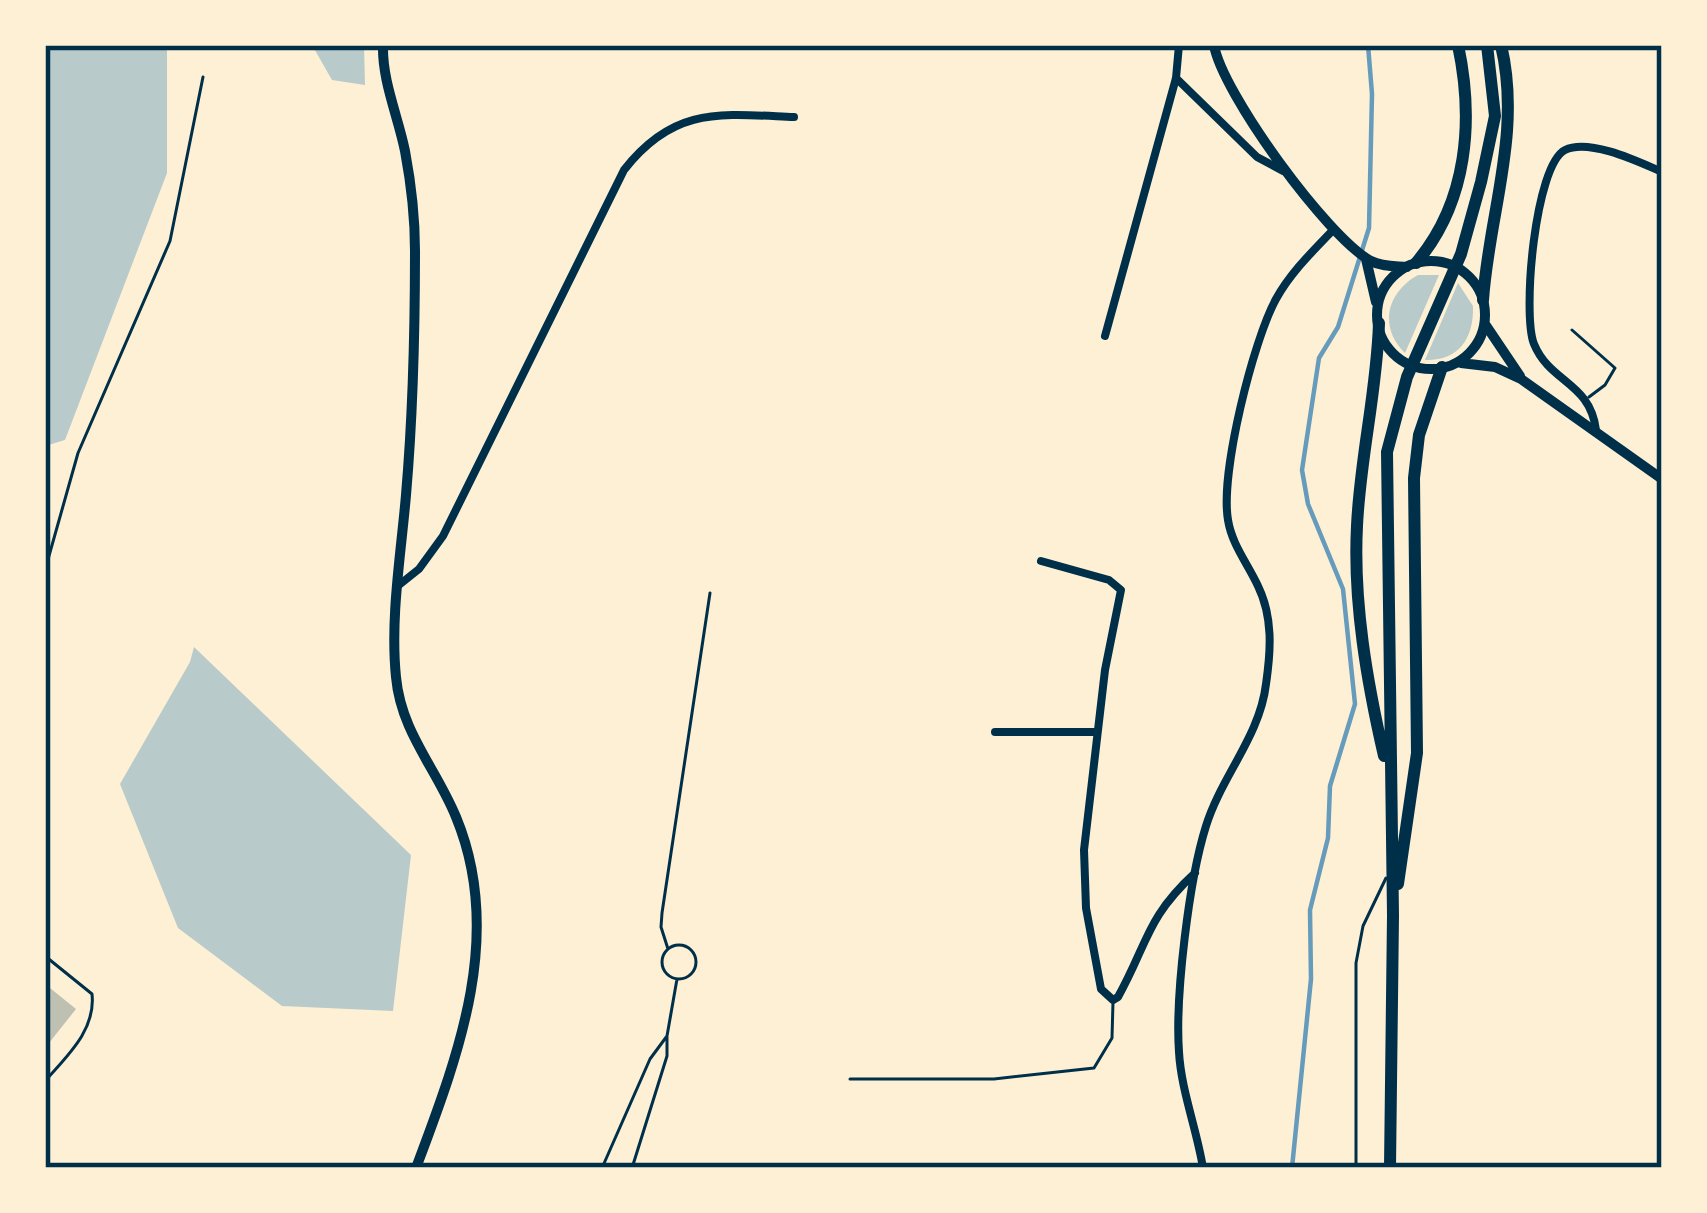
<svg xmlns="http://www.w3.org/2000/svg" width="1707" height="1213" font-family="'PT Sans',sans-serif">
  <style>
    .green { fill: #b9caca }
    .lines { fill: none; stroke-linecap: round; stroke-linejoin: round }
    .stream { stroke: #669bbc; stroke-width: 4.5 }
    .building { fill: #bec0b2 }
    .service { stroke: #003049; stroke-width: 3 }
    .minor { stroke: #003049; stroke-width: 8 }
    .primary { stroke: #003049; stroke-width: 10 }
    .trunk { stroke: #003049; stroke-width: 12 }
    .neatline { fill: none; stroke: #003049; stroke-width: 4.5 }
  </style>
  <rect width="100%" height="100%" fill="#fdf0d5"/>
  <path class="green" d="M45 45H167V173L65 440 45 446Z
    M312 45H364L365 85 332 80Z
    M1418 275H1439L1405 353C1378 327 1387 292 1418 275Z
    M1458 283 1473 306C1474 338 1459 361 1425 360Z
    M194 647 411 855 393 1011 282 1006 178 928 120 784 190 662Z"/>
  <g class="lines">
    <path class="stream" d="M1292 1168 1311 979 1310 910 1328 838 1330 786 1355 704 1343 589 1308 504 1302 470 1319 358 1338 327 1369 228 1372 94 1368 45"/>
  </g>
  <path class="building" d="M45 984 76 1009 45 1048Z"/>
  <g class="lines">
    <path class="service" d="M1572 330 1615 368 1605 385 1589 397
      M45 570 78 453 170 241 203 77
      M662 962a17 17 0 1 1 34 0a17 17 0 1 1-34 0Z
      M668 949 661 927 662 913 710 593
      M45 956 92 994C96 1030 67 1056 45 1081
      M850 1079H994L1094 1068 1112 1038 1113 1002
      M602 1168 650 1059 667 1036 677 979
      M632 1168 667 1056V1037
      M1356 1168V963L1363 926 1386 878"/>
    <path class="minor" d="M1176 78 1257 157 1283 171
      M1105 336 1176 78 1179 45
      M1596 430C1590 382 1550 383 1534 344 1522 314 1535 165 1565 150 1589 138 1639 162 1662 172
      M1041 561 1109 580 1121 590 1105 670 1084 850 1086 908 1101 989 1113 1000 1118 997C1148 943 1146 918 1195 873
      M399 585 419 569 443 536 624 170C674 106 720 114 794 117
      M995 732H1097
      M1203 1168C1197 1130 1181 1090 1179 1052 1175 996 1189 880 1206 826 1221 777 1260 736 1266 684 1271 650 1273 617 1258 586 1248 564 1232 545 1228 520 1220 473 1253 341 1276 299 1291 272 1313 251 1334 229"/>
    <path class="primary" d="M383 45C382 81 398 116 405 151 411 183 415 219 415 251 415 332 413 414 406 495 401 554 390 618 396 677 401 732 436 768 456 817 505 935 458 1056 416 1168
      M1214 45C1222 93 1328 238 1371 261 1382 267 1395 266 1407 267
      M1366 259 1376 302
      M1377 315a54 54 0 1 1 108 0a54 54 0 1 1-108 0Z
      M1485 324 1520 376
      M1461 363 1495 367 1521 379 1662 479"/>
    <path class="trunk" d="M1416 263C1468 202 1474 120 1458 45
      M1483 300C1489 213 1522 133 1501 45
      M1379 323C1377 391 1360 458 1357 526 1353 602 1367 682 1384 756
      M1398 884 1417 753 1414 478 1419 435 1442 367
      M1390 1168 1393 915 1387 452 1407 377 1461 254 1481 182 1495 116 1487 45"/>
  </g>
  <rect width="1707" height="1213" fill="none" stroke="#fdf0d5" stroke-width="96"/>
  <rect x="48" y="48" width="1611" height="1117" class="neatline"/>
</svg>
